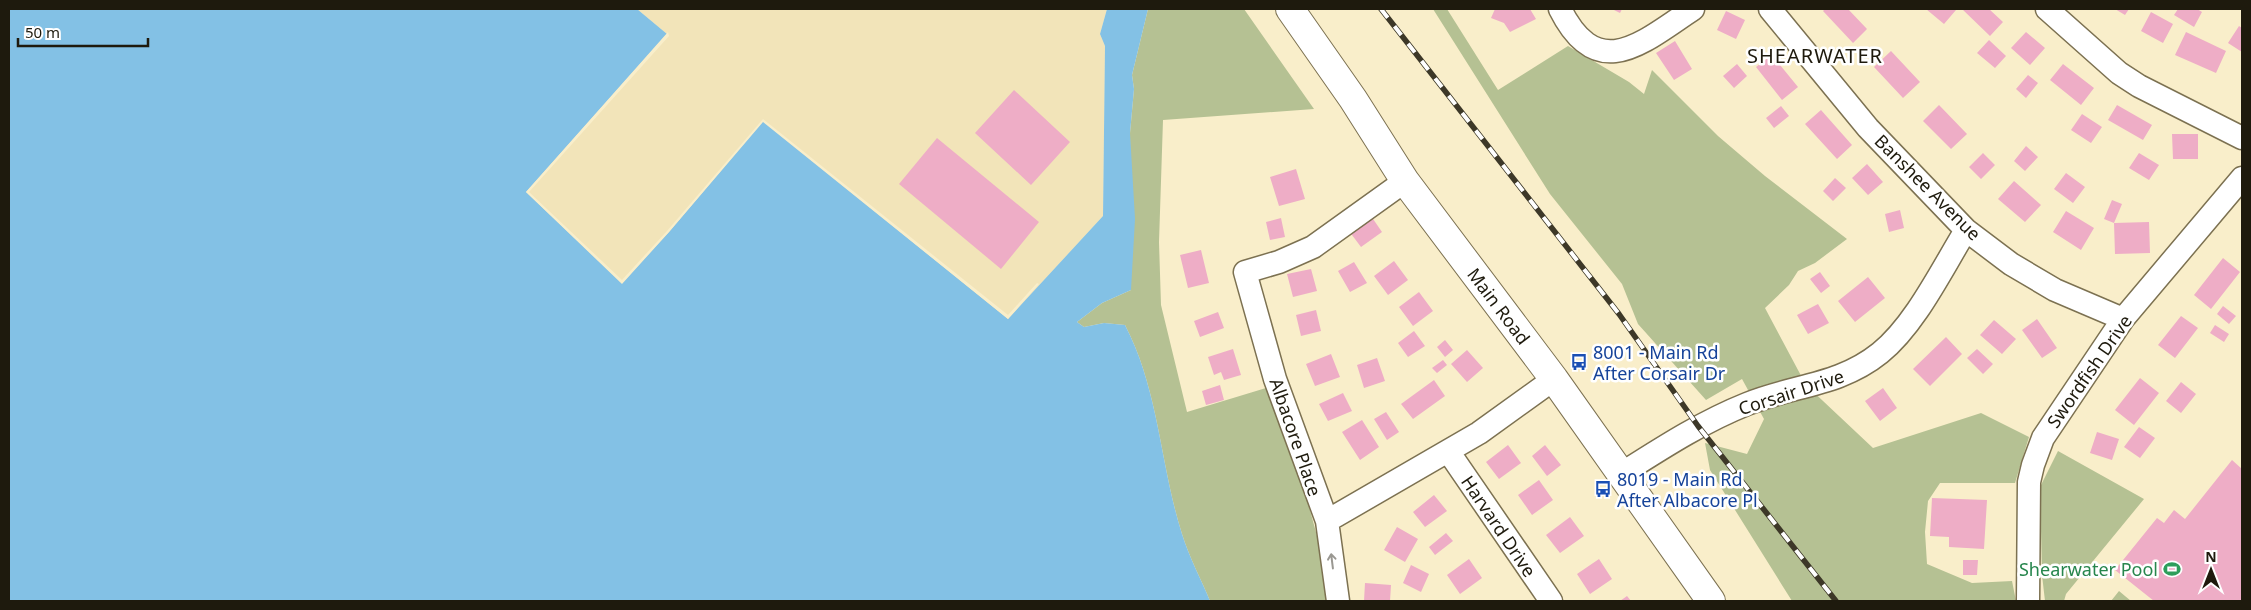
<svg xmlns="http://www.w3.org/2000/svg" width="2251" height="610" font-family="'Noto Sans',sans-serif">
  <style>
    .built { fill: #f2e4b9 }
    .green { fill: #b5c193 }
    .water { fill: #83c1e5 }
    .pier { fill: #f9eeca }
    .building { fill: #eeadc6 }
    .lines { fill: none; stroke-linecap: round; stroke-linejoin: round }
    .minor-casing { stroke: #7c7151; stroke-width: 25 }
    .major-casing { stroke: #7c7151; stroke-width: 30 }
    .minor { stroke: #fff; stroke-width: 22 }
    .major { stroke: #fff; stroke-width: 28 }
    .rail-casing { stroke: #3d3828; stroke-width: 5.5 }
    .rail { stroke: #fff; stroke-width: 4; stroke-dasharray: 11; stroke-linecap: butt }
    .oneway { stroke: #9a9892 }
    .labels { text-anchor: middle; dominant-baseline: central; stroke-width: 5; stroke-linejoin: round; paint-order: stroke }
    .street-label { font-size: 18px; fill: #1e1a0d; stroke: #fff }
    .transit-label { font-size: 18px; fill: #164399; stroke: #fff; text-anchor: start }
    .leisure-label { font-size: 18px; fill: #27864d; stroke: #fff; text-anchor: end }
    .quarter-label { font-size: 20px; letter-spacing: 1px; fill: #1e1a0d; stroke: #fff }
  </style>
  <rect width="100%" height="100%" fill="#f9eeca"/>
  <path class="built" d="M637 9H1107L1100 34 1105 46 1103 216 1008 319 622 284 526 192 667 34Z"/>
  <path class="green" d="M1148 9H1244L1314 109 1163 120 1159 242 1161 305 1187 412 1266 388 1295 455 1317 536 1329 601H1210C1201 579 1189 557 1182 534 1160 465 1159 390 1125 325L1104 323 1084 327 1077 322 1102 303 1131 290 1130 133 1134 89 1132 75Z
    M1433 9H1447L1498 90 1568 46 1629 82 1644 94 1652 70 1718 136 1765 176 1847 239 1815 263 1798 271 1789 285 1765 308 1806 385 1873 448 1981 413 2029 437 2015 483H1940L1928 501 1925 532 1927 564 1972 583 2012 581 2016 601H1792L1710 470 1705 443 1747 454 1764 419 1742 379 1706 400 1638 324 1622 284 1550 194Z
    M2058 451 2144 499 2066 594 2064 601H2045L2042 575 2040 487Z
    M2119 591 2131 601H2111Z"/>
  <path class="water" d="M9 9H637L667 34 526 192 622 283 669 232 763 121 1008 319 1103 216 1105 46 1100 34 1107 9H1148L1132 75 1134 89 1130 133 1135 219 1131 290 1102 303 1077 322 1084 327 1104 323 1125 325C1159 390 1160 465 1182 534 1189 557 1201 579 1210 601H9Z"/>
  <path class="pier" d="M668 32 669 36 529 192 622 280 667 231 763 119 1008 315 1037 283 1039 284 1008 319 763 122 669 232 622 284 526 192Z"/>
  <path class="building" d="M1495 9H1530L1536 19 1510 32 1504 23 1491 18Z
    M1612 9H1622L1620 13Z
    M1825 9H1848L1867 29 1853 43 1823 11Z
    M1926 9H1955L1956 10 1944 24Z
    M1962 9H1989L2003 22 1990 36Z
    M2115 9H2129L2125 15Z
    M2178 9H2197L2202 12 2194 27 2174 15Z
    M1726 11 1745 20 1736 39 1717 30Z
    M2151 12 2173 24 2163 43 2141 31Z
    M2239 26 2242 28V52L2228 43Z
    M2026 32 2045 48 2030 65 2011 48Z
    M2186 32 2226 51 2216 73 2175 55Z
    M1989 40 2006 56 1995 68 1977 53Z
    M1675 41 1692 69 1674 80 1656 53Z
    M1891 51 1920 82 1903 98 1874 67Z
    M1772 55 1798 87 1782 100 1756 67Z
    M1737 64 1747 76 1734 88 1723 76Z
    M2063 64 2094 88 2081 105 2050 80Z
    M2028 75 2038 83 2026 98 2016 89Z
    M1014 90 1070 142 1031 185 975 133Z
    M1939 105 1967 134 1951 149 1923 121Z
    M2117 105 2152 125 2143 140 2108 120Z
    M1781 106 1789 116 1774 128 1766 118Z
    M1821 110 1852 145 1837 159 1805 124Z
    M2082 114 2102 127 2091 143 2071 130Z
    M2172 134H2198V159H2173Z
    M937 138 1039 222 1001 269 899 184Z
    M2026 146 2038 157 2025 171 2014 161Z
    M1983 153 1995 165 1981 179 1969 167Z
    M2139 153 2159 165 2149 180 2129 168Z
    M1867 164 1883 182 1868 195 1852 178Z
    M1296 169 1305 199 1279 206 1270 177Z
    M2066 173 2085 187 2073 203 2054 189Z
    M1835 178 1846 188 1833 201 1823 191Z
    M2014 181 2041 205 2025 222 1998 199Z
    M2112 200 2122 204 2114 223 2104 219Z
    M1900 210 1904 228 1889 232 1885 214Z
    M2066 211 2094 228 2081 250 2053 232Z
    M1371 216 1382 232 1361 247 1349 231Z
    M1281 218 1285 237 1270 240 1266 222Z
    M2149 222 2150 253 2115 254 2114 223Z
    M1201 250 1209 283 1188 288 1180 255Z
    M2223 258 2240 272 2211 309 2194 295Z
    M1394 261 1408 280 1388 295 1374 276Z
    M1354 262 1367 283 1350 292 1338 271Z
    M1311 269 1317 291 1293 297 1287 274Z
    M1820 272 1830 286 1821 293 1810 279Z
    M1868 277 1885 298 1855 322 1838 301Z
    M1419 292 1433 311 1413 326 1399 307Z
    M1818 304 1829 323 1808 334 1797 315Z
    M2223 306 2236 316 2229 324 2217 314Z
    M1316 310 1321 331 1301 336 1296 315Z
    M1218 312 1224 328 1200 337 1194 321Z
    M2181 316 2198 328 2175 358 2158 345Z
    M2037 319 2057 348 2042 358 2022 330Z
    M1994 320 2016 339 2002 354 1980 335Z
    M2215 325 2229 334 2224 342 2210 333Z
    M1414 331 1425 346 1408 357 1398 343Z
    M1946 337 1962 354 1930 386 1913 369Z
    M1445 340 1453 350 1445 357 1437 347Z
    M1233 349 1241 375 1224 380 1221 372 1214 375 1208 357Z
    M1977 349 1993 364 1983 374 1967 358Z
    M1467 350 1483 368 1467 382 1451 364Z
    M1331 354 1340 377 1315 386 1306 364Z
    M1377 358 1385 381 1364 388 1357 365Z
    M1443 360 1447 365 1437 373 1432 368Z
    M2140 378 2159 393 2134 425 2115 410Z
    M1434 380 1445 396 1413 419 1401 404Z
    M2181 382 2196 394 2181 413 2166 401Z
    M1220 385 1224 400 1206 405 1202 391Z
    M1883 388 1897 408 1880 421 1865 401Z
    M1343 393 1352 411 1328 421 1319 404Z
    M1386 412 1399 432 1387 440 1374 419Z
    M1362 420 1379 447 1360 460 1342 432Z
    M2139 427 2155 438 2140 458 2124 447Z
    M2097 432 2119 439 2112 460 2090 453Z
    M1508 445 1521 463 1499 479 1486 462Z
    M1545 445 1561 465 1547 476 1532 456Z
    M2232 460 2242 469V601H2154L2115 570 2157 518 2164 523 2174 510 2185 519Z
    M1539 480 1553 500 1532 515 1518 495Z
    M1434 495 1447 511 1425 527 1413 512Z
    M1932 498 1987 500 1984 549 1949 547V537L1930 536Z
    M1570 517 1584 536 1560 553 1546 535Z
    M1397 527 1418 539 1405 562 1384 550Z
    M1446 533 1453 541 1435 555 1429 547Z
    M1469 559 1482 578 1460 594 1447 575Z
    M1599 559 1612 579 1590 594 1577 574Z
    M1963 560H1978L1977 575H1963Z
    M1411 565 1429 574 1421 592 1403 583Z
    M1365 583 1391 585 1390 601H1364Z
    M1627 596 1631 601H1620Z"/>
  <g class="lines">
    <g class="minor-casing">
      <path id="minor" d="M1560 9C1598 85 1643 42 1693 9
        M1770 9 1868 128 1966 230 2011 264 2055 290 2123 319
        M2047 9 2119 73 2139 86 2242 138
        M1448 451 1551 601
        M1621 474C1662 448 1702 422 1747 404 1793 385 1839 386 1880 353 1915 325 1942 269 1966 230
        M1327 521 1479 433 1554 379
        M1338 601 1327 521 1275 379 1245 272 1279 262 1313 247 1405 181
        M2028 601 2029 482 2033 465 2043 438 2123 319 2242 178"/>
    </g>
    <g class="major-casing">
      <path id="major" d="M1290 9 1353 99 1405 181 1554 379 1711 601"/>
    </g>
    <use href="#minor" class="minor"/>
    <use href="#major" class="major"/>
    <g class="rail-casing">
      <path id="rail" d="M1381 9 1619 314 1698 426 1836 601"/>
    </g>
    <use href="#rail" class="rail"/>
  </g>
  <defs><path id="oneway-shaft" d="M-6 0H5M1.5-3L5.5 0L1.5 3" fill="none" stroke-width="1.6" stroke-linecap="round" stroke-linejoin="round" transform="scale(1.25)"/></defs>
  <use class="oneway" href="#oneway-shaft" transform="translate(1332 561) rotate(-97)"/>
  <defs>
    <g id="bus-bare" transform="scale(1.35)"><path d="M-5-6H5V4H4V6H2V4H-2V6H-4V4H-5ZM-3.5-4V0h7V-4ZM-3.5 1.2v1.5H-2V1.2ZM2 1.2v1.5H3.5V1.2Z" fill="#1a4fb4" stroke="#fff" stroke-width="2.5" paint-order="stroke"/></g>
    <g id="stadium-bare" transform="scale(1.35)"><path d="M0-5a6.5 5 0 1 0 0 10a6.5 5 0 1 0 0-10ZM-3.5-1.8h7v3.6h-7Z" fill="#2e9e5b" stroke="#fff" stroke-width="2.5" paint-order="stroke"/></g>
  </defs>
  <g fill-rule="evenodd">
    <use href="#bus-bare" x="1579" y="362"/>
    <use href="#bus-bare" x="1603" y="489"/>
    <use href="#stadium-bare" x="2172" y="569"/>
  </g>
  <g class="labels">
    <g class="street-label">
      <text transform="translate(1928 187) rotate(45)">Banshee Avenue</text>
      <text transform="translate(1499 306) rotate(53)">Main Road</text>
      <text transform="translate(2089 371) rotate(-55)">Swordfish Drive</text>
      <text transform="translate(1791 392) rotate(-18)">Corsair Drive</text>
      <text transform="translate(1296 437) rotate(71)">Albacore Place</text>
      <text transform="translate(1499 526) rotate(56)">Harvard Drive</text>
    </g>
    <g class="transit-label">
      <text x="1593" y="352">8001 - Main Rd<tspan x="1593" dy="21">After Corsair Dr</tspan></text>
      <text x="1617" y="479">8019 - Main Rd<tspan x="1617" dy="21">After Albacore Pl</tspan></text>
    </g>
    <g class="leisure-label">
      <text x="2158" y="569">Shearwater Pool</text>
    </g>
    <g class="quarter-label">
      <text x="1815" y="55">SHEARWATER</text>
    </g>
  </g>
  <rect width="2251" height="610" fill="none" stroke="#1e1a0d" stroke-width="20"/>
  <g transform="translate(2211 570)" stroke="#ffffff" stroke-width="4" paint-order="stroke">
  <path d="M0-4L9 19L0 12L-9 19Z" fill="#1e1a0d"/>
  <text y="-8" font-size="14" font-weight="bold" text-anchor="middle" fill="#1e1a0d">N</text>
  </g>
  <path d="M18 38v8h130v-8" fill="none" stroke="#1e1a0d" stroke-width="2.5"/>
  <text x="25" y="38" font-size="15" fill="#1e1a0d" stroke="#ffffff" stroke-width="4" paint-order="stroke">50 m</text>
</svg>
